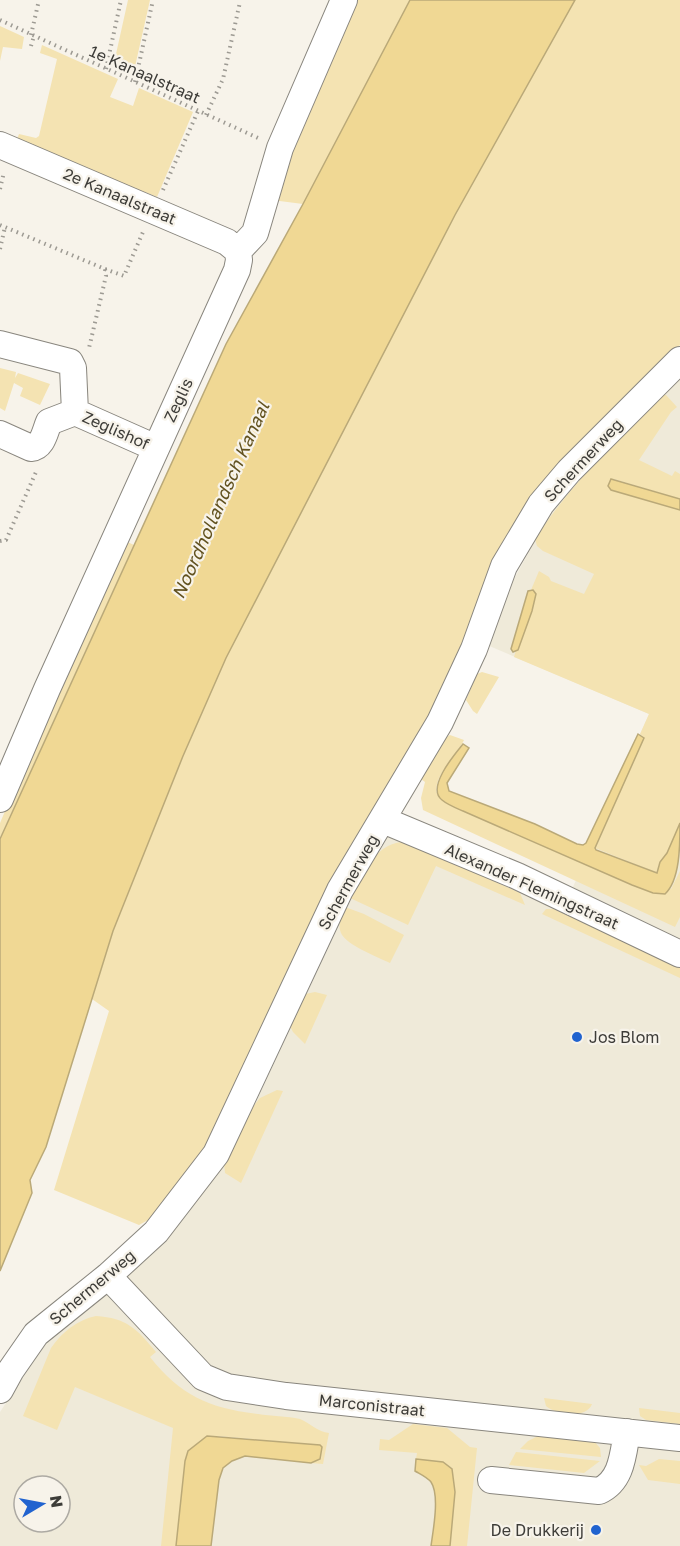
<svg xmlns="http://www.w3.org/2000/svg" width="680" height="1546" font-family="'Golos Text',sans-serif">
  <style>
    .built { fill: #efead9; fill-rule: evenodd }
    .green { fill: #f4e3b2 }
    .water { fill: #f0d894; stroke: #baa978; stroke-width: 1.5 }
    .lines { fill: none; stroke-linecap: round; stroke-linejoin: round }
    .minor-casing { stroke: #89867e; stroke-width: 28 }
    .path { stroke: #9d9a93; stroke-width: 4; stroke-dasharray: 1.5 4.5; stroke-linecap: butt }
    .minor { stroke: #fff; stroke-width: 26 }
    .poi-dot { fill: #2163cf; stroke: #f7f3ea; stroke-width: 2 }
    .labels { text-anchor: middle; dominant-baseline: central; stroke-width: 4.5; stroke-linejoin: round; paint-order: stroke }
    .street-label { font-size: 16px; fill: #3d3c38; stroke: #f7f3ea }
    .poi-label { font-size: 16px; fill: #3d3c38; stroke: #f7f3ea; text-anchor: start }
    .water-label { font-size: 18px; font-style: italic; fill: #62521f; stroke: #f7f3ea }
  </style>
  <rect width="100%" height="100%" fill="#f7f3ea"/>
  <path class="built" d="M680 377V1546H0V1412L44 1346 162 1241 229 1159 365 870 394 821 569 896 649 714 487 645 514 579 551 512 590 466ZM24 1486H60V1522H24Z"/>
  <path class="green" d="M128 0H150L134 71 121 65 116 54Z
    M354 0H410L303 204 264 199Z
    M575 0H680V345L555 469 530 499 494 557 463 643 426 727 398 773 370 813 328 886 208 1142 181 1182 150 1219 139 1225 54 1190 109 1011 92 999 113 931 183 756 226 658 455 215Z
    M0 26 24 37 22 49 3 47 0 61Z
    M42 45 118 79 110 97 133 106 139 88 193 112 157 197 145 192 143 197 16 142 19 134 36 138 39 136 57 59 40 53Z
    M0 368 16 372 15 378 18 373 50 384 40 405 20 396 23 388 14 383 5 411 0 408Z
    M662 395H666L677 407 671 412 639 460 672 476 675 471 680 474V499L614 479 609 488 680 510V823L667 853 659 864 657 873 595 848 644 738 640 734 649 714 514 657 533 590H531L539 571 549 577 551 581 584 594 594 574 543 551 537 546 535 539C570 485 616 441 662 395Z
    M121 539 134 545 0 838V823Z
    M482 672 499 677 477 714 473 711 466 700 477 674Z
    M450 735 464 740C457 755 432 777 437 794L480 818 632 885 671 889 680 871V917L675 927 423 810 421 798 425 782 421 779 443 739Z
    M402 842 416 845 520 893 525 905 436 866 408 925 350 898C363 875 373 845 402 842Z
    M345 907 364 914 404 935 390 963C378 957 342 944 340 930 338 922 342 914 345 907Z
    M546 909H554L680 967V978L542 914Z
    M315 992 327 995 305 1044 293 1032 290 1026 305 994Z
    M277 1090 283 1091 241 1183 225 1173 224 1163 251 1109 260 1098Z
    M96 1316C127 1318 137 1329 156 1352L150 1357C181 1396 209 1408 258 1414 271 1416 287 1416 300 1419 310 1423 318 1432 329 1433L323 1464 311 1463 320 1459 322 1447 320 1445 218 1436 205 1439 185 1461 176 1546H161L173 1428 75 1387 57 1430 23 1416 51 1348C62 1332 77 1320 96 1316Z
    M544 1398 592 1404C587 1419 556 1415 546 1406Z
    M639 1408 680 1413V1424L646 1420 640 1416Z
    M413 1424 447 1428 470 1447 477 1448 467 1546H450L455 1492 452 1468 443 1462 416 1459 417 1453 379 1450 380 1439 389 1440Z
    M540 1435 593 1440 600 1448 601 1457 520 1449 528 1441Z
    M516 1452 600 1461 584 1473 509 1465Z
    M659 1459 680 1461V1484L648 1480 639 1465 646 1466Z"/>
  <path class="water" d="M410 0H575L455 215 226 658 183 756 113 931 46 1147 30 1180 32 1193 0 1271V839L226 344 303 204Z
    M611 479 680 499V510L611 490 608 486Z
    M533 590 536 594 532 611 518 650 513 652 511 649 528 591Z
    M638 734 644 738 595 848 596 850 657 873 660 862 667 853 680 823C680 846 680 880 665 894L653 893 632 885 463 811C456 808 448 805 442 800 426 788 454 755 463 744L469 748 447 783 449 791 535 824 577 844 583 845 586 843Z
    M207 1436 320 1445 322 1447 320 1459 311 1463 245 1456 232 1461 223 1468 219 1480 211 1546H176L185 1461 188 1451Z
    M416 1459 443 1462 452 1469 455 1492 450 1546H431C433 1531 440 1495 431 1482 427 1477 420 1474 415 1471Z"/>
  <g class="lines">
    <g class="minor-casing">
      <path id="minor" d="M0 145 227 242 238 251
        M238 251 255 233 280 148 344 0
        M0 344 70 362 73 368 75 412 156 448
        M0 434 31 448C43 447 45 431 49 422L75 412
        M0 799 47 689 237 270 239 260 238 251
        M383 820 517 876 680 954
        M108 1276 203 1377 227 1387 286 1396 680 1438
        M0 1390 11 1370 36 1334 108 1276 156 1232 216 1154 340 890 440 722 474 649 504 566 541 504 569 471 680 360
        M491 1480 599 1491C622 1481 623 1454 627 1432"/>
    </g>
    <path class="path" d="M0 20 258 138
      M31 35 39 0
      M31 46 34 36
      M106 69 121 0
      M135 82 153 0
      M206 115 223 79 240 2
      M0 189 4 172
      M163 190 198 111
      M0 225 105 269 106 276 89 348
      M0 249 5 227
      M105 269 124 276 143 232
      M0 541 6 540 36 472"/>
    <use href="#minor" class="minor"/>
  </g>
  <g class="poi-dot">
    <circle cx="577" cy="1037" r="6"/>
    <circle cx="596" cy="1530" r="6"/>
  </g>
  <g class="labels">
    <g class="street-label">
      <text transform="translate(145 74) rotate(24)">1e Kanaalstraat</text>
      <text transform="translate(120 196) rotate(23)">2e Kanaalstraat</text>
      <text transform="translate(178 400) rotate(-65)">Zeglis</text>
      <text transform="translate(116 430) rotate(24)">Zeglishof</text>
      <text transform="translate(583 460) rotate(-47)">Schermerweg</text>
      <text transform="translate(348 882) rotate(-61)">Schermerweg</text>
      <text transform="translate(532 886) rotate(24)">Alexander Flemingstraat</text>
      <text transform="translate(92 1287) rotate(-40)">Schermerweg</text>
      <text transform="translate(372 1405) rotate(6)">Marconistraat</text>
    </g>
    <g class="poi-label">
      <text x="589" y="1037">Jos Blom</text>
      <text x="584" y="1530" text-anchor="end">De Drukkerij</text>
    </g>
    <g class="water-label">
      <text transform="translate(220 500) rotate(-66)">Noordhollandsch Kanaal</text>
    </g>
  </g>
  <g transform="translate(42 1504) rotate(80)"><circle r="28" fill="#f7f3ea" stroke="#adaaa3" stroke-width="1.5"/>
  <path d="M0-4.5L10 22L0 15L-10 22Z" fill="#2163cf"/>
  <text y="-9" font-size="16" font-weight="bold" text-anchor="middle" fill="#3d3c38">N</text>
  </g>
</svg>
